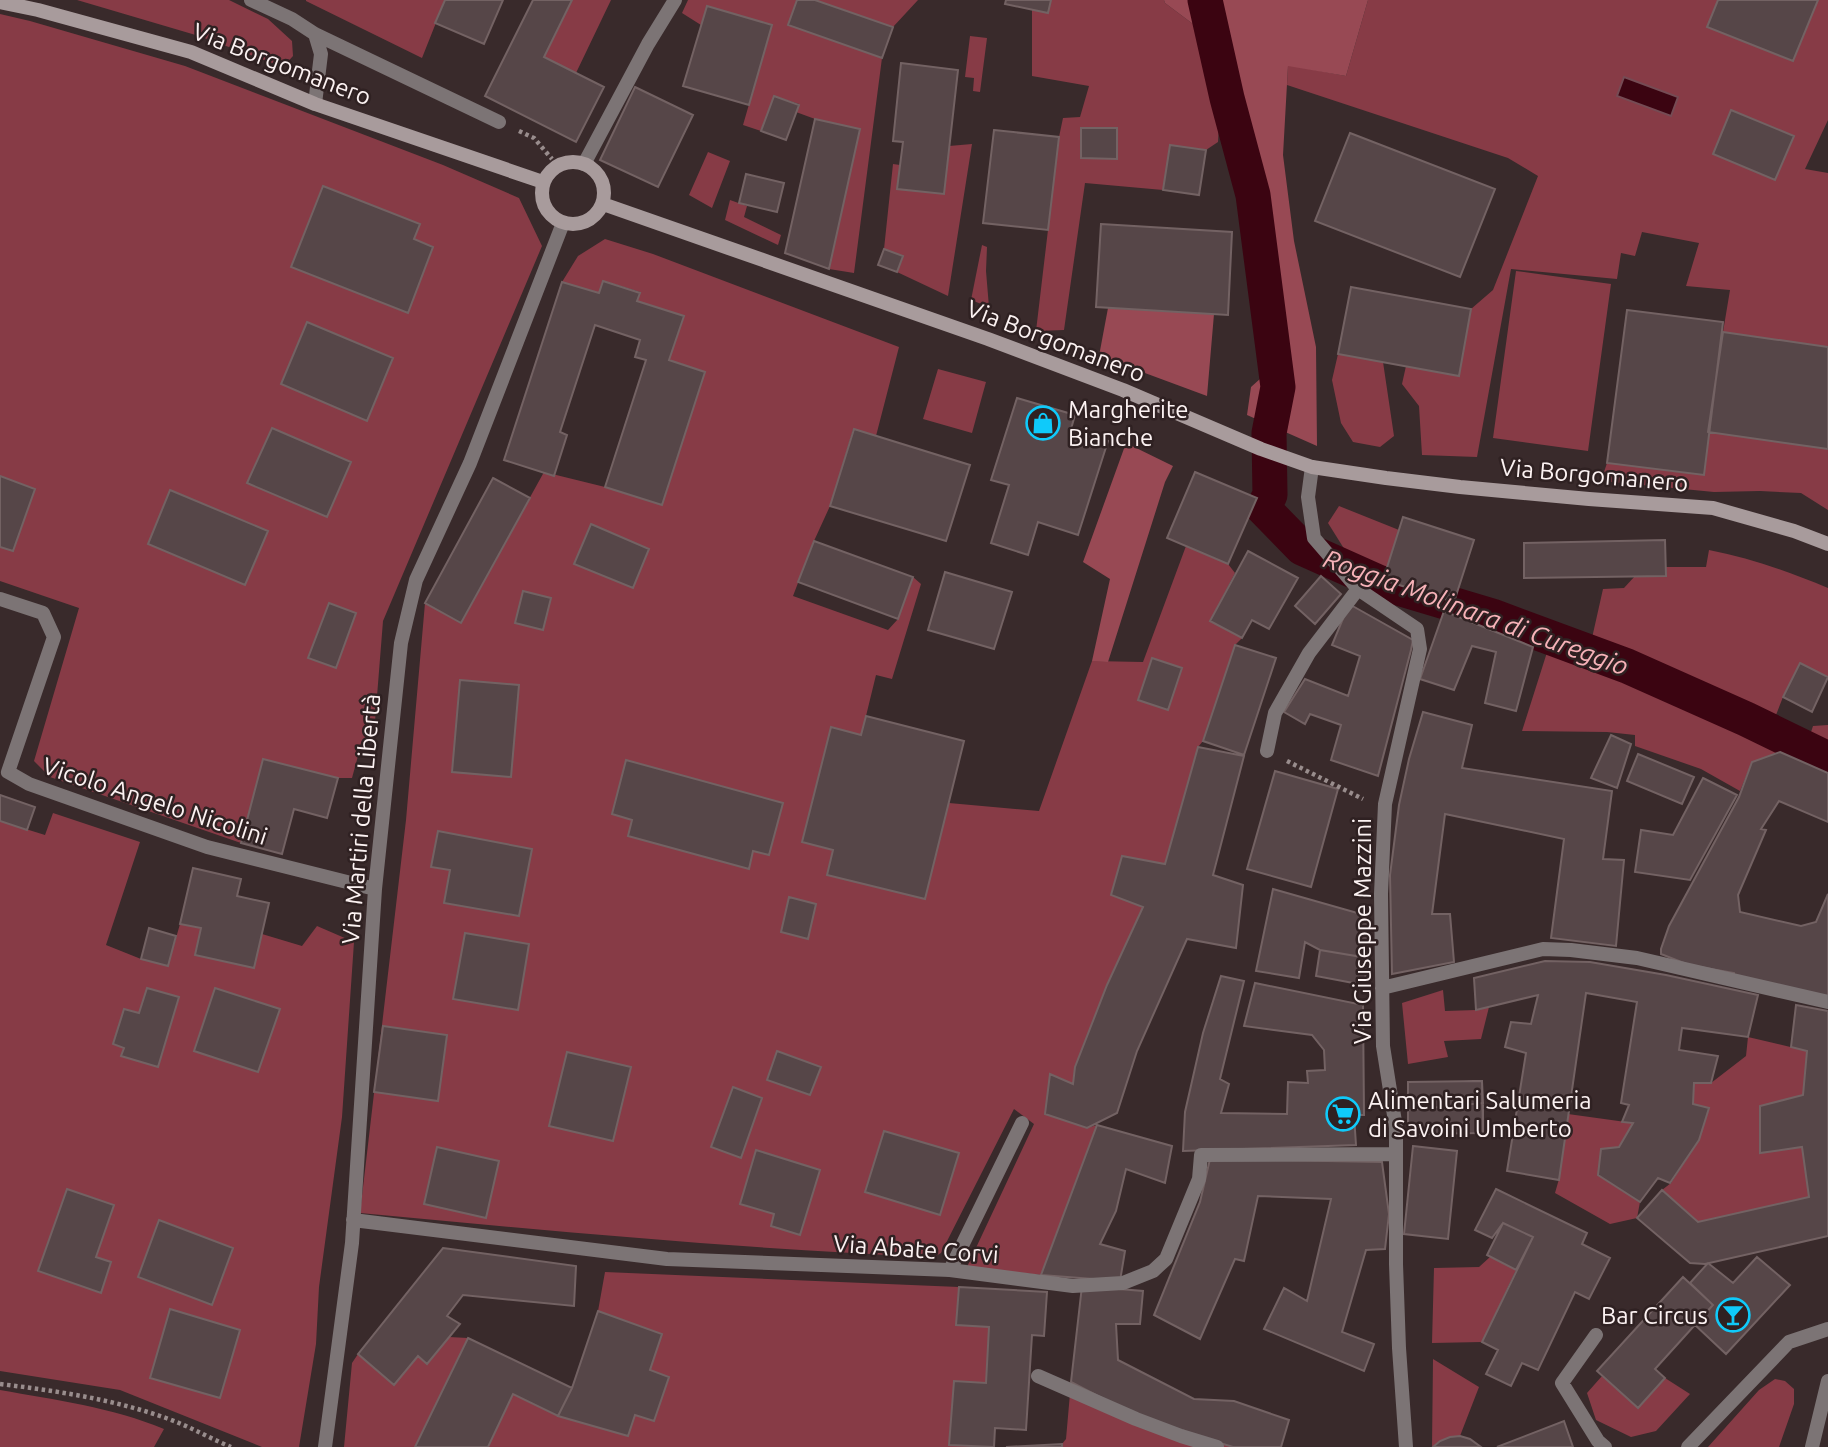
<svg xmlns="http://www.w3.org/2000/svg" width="1828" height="1447" viewBox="0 0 1828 1447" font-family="Ubuntu,sans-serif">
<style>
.green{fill:#873b46}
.forest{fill:#984954}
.water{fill:#3b0411;stroke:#754b54;stroke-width:2}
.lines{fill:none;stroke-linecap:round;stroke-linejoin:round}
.canal{stroke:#3b0411;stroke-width:35}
.building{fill:#564648;stroke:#736263;stroke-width:2}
.path{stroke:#998d8d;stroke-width:4.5;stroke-dasharray:3.5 3.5;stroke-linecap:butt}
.service{stroke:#7c7475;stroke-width:14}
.minor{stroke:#7c7475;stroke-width:14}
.secondary{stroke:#a89b9c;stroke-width:14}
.labels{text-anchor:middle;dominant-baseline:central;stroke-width:5;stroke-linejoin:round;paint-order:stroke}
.street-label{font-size:24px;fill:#fcf2f2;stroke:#2f2122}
.poi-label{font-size:24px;fill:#fcf2f2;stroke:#2f2122;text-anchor:start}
.water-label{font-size:26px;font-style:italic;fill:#f7b2b8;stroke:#2f2122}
</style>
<rect width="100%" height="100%" fill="#392a2b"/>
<!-- green -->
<path class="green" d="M77 0H229L268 19 292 41 293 56 283 67 199 36Z
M306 0H445L422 58 306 1Z
M572 0H611L576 73 544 57Z
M688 0H918L893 27 882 58 854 273 829 269 860 129 815 119 796 112 799 104 774 96 761 131 743 125 772 25 707 6 701 25 682 13Z
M1051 0H1164L1165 3 1193 24 1220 108 1218 142 1206 150 1170 145 1163 190 1085 183 1064 330 1036 331 1059 137 1063 118 1080 117 1089 86 1032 76V9Z
M1368 0H1828V120L1805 169 1828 173V347L1723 332 1730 290 1686 286 1699 243 1642 232 1635 256 1621 253 1617 279 1511 269 1477 457 1422 455 1419 406 1402 384 1406 366 1459 375 1471 309 1493 290 1538 176 1508 158 1287 85 1288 65 1346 76Z
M0 14 30 21 185 66 443 165 519 198 542 246 383 621 374 734 361 745 352 778H338L263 759 241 843 50 777 34 761 79 608 0 581Z
M970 36 987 38 980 92 973 91 974 78 965 77Z
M972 144 948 296 897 272 903 257 884 249 893 164 900 165 898 189 944 194 949 146Z
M708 152 730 161 712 208 689 195Z
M730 200 747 206 744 217 781 235 778 245 725 220Z
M605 239 653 254 899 347 876 436 853 430 830 506 814 541 793 596 888 630 898 619 913 577 921 584 892 679 876 675 866 716 964 741 949 803 1039 811 1092 661 1143 662 1186 546 1228 564 1235 573 1210 621 1242 638 1235 645 1203 741 1198 747 1165 864 1122 856 1111 895 1143 907 1107 985 1075 1067 1073 1084 1050 1075 1045 1114 1087 1128 1097 1125 1041 1275 967 1267 1034 1124 1014 1109 941 1253 934 1257C742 1249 551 1231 360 1213L406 820 425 603 461 622 544 472 605 487 662 505 704 372 669 360 684 317 637 301 640 292 604 281 599 293 562 282 578 256Z
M982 245 987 247 986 271 989 307 971 300Z
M1516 271 1611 284 1588 451 1493 438Z
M1338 354 1383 362 1394 436 1380 447 1353 442 1341 423 1332 380Z
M938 369 986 382 972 433 923 419Z
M1708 432 1828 449V510L1801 493 1760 491 1714 492 1601 481 1607 463Z
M1339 506 1399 530 1422 592 1415 609 1368 587 1328 523Z
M1709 550C1751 558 1789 572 1828 588V677L1800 663 1783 697 1767 738 1807 744 1813 726 1828 725V773L1780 752 1752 762 1740 791 1701 769 1635 746V735L1607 732 1522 731 1549 646 1529 637 1534 615 1592 638 1603 589 1624 588 1635 576H1665L1666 567H1706Z
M53 813 140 842 106 945 141 959 168 966 180 924 201 928 195 955 254 968 262 934 302 946 317 926 354 942 342 1117 319 1287 316 1344 299 1447H262L120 1390 0 1371V821L45 835Z
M1443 990 1445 1011 1476 1010 1489 1007 1481 1039 1444 1041 1448 1057 1408 1064 1402 1003Z
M1748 1037 1807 1051 1803 1095 1760 1106V1152L1802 1147 1809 1197 1698 1222 1662 1190 1671 1183 1699 1140 1709 1109 1693 1104 1694 1083H1711L1746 1056Z
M1568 1114 1633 1123 1619 1147 1601 1149 1598 1175 1640 1202 1637 1218 1610 1224 1555 1193 1559 1179Z
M1490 1257 1516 1270 1482 1342 1432 1343 1434 1268 1479 1267Z
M605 1272 959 1287 957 1324 989 1327 986 1383 954 1382 949 1444 985 1447H488L513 1394 558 1416 628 1436 635 1415 654 1421 669 1377 650 1370 662 1334 598 1311Z
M449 1337 468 1338 415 1447H344L352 1363 358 1354 394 1384 418 1356 427 1364Z
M1433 1359 1479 1387 1460 1436 1445 1447H1432Z
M1602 1376 1638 1408 1665 1378 1690 1394 1656 1431 1631 1437 1596 1420 1587 1393Z
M1775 1379 1785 1381 1794 1389V1404L1779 1447H1708L1759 1390Z
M1071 1382 1142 1419 1233 1447H1006L1062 1444 1066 1439Z
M0 1390C56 1400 111 1407 164 1429L154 1447H0Z"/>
<!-- forest -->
<path class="forest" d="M1164 0H1368L1346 76 1288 66 1283 155 1294 241 1316 347 1317 446 1247 415 1251 387 1270 370 1275 313 1264 195 1242 135 1221 18 1193 24 1165 3Z
M1108 308 1214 314 1207 396 1099 356Z
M1126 443 1173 466 1165 482 1108 662 1092 661 1110 579 1083 562Z"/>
<!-- water -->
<path class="water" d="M1624 77 1678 97 1671 116 1617 96Z"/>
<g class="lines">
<!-- canal -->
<path class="canal" d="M1205 0 1227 98 1253 195 1278 387 1269 433 1270 495 1263 508 1302 548 1378 582 1492 616 1627 666 1746 719 1828 759"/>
</g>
<!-- building -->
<path class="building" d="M445 0H503L484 44 435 23Z
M533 0H572L544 57 604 87 576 142 485 96Z
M797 0H815L893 27 882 58 788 25Z
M1006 0H1051L1048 13 1005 4Z
M1718 0H1818L1793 61 1707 27Z
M707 6 772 25 749 105 683 86Z
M901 63 958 70 944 194 897 189 903 142 893 141Z
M635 87 693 115 658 187 600 160Z
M774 96 799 105 786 140 761 131Z
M1731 110 1794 136 1775 180 1713 154Z
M815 119 860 129 829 269 785 253Z
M1081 128H1117V159L1081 158Z
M994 130 1059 137 1048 230 983 223Z
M1350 133 1495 189 1460 277 1315 221Z
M1170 145 1206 150 1199 195 1163 190Z
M746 174 784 183 777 212 739 203Z
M323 186 420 224 414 239 433 247 408 313 291 267Z
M1101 224 1232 232 1228 315 1096 307Z
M884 249 903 256 897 272 878 265Z
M603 281 640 293 637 301 684 316 669 360 705 372 662 505 605 487 646 360 635 357 640 340 595 325 560 432 567 435 554 476 504 460 562 282 599 293Z
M1351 287 1471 309 1459 376 1338 354Z
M1627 310 1723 322 1704 475 1607 463Z
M307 322 393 358 367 421 281 384Z
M1723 332 1828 347V449L1708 432Z
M1017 398 1075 415 1071 429 1108 441 1078 535 1038 522 1028 555 991 543 1009 485 991 480Z
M272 428 351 462 327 517 247 483Z
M854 429 970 465 946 541 830 506Z
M1195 472 1257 498 1228 564 1167 538Z
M0 476 35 489 13 551 0 547Z
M493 478 530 498 461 623 425 603Z
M170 490 268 531 245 585 148 544Z
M1403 517 1474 540 1454 602 1383 580Z
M591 524 649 549 633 588 574 564Z
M1665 540 1666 576 1524 578V543Z
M814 541 913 577 898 619 798 582Z
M1248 551 1298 578 1269 629 1252 620 1242 638 1210 621Z
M945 572 1012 592 994 649 928 630Z
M1321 576 1341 594 1315 624 1295 606Z
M523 591 551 598 543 630 515 623Z
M329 603 356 613 336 668 308 658Z
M1349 604 1413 640 1411 650 1378 776 1331 760 1341 725 1310 714 1305 724 1284 712 1305 679 1348 696 1360 656 1332 645Z
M1444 611 1533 647 1516 711 1485 703 1496 652 1472 646 1454 690 1420 679Z
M1235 645 1276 658 1244 755 1203 741Z
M1152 658 1182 668 1168 710 1138 700Z
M1800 663 1828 677 1812 712 1783 697Z
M460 680 519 685 511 777 452 772Z
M1423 712 1472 725 1462 768 1612 791 1603 859 1624 860 1616 946 1551 938 1564 839 1445 814 1432 914H1450L1454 962 1392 974 1390 875 1399 805 1409 759Z
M866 716 964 741 925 899 827 875 833 850 802 842 831 727 861 735Z
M1611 735 1631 744 1617 788 1591 778Z
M1198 747 1244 756 1213 875 1243 885 1236 948 1187 939 1137 1051 1117 1113 1087 1128 1045 1114 1050 1074 1073 1084 1075 1067 1107 985 1143 907 1111 895 1122 856 1165 864Z
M1780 752 1828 773V822L1779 801 1761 829 1766 830 1738 895 1740 912 1801 926 1816 922 1828 894V997L1734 976V973L1689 965 1661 954V949L1669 926 1739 797 1752 762Z
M1638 754 1694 777 1682 804 1627 781Z
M263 759 338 778 327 818 294 809 282 854 241 843Z
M626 760 783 803 769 855 753 851 749 869 628 836 632 820 612 814Z
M1275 771 1338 789 1311 887 1247 869Z
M1703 778 1737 795 1690 880 1635 872 1641 830 1673 835Z
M0 795 35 807 27 830 0 821Z
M438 831 532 849 519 916 444 903 450 870 431 867Z
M193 868 241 879 237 896 269 903 254 968 195 955 201 928 180 924Z
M1273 889 1368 916V958L1320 950 1305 942 1299 978 1256 971Z
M789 897 816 904 808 939 781 932Z
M149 928 176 936 168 966 141 959Z
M465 933 529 944 518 1010 453 999Z
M1320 950 1368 958 1364 985 1316 976Z
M1545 961 1590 962 1666 975 1758 995 1748 1037 1682 1028 1679 1050 1718 1056 1711 1083H1694L1693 1104 1709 1108 1699 1140 1670 1183 1658 1178 1640 1202 1598 1175 1601 1149 1619 1147 1633 1123 1622 1122 1629 1105 1621 1103 1637 1002 1586 993 1559 1180 1507 1171 1526 1053 1505 1047 1511 1022 1531 1024 1538 995 1476 1010 1474 978Z
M1221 976 1244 981 1220 1079 1229 1084 1221 1113 1287 1114 1288 1082 1308 1083 1307 1071 1325 1070 1324 1050 1312 1035 1244 1026 1255 983 1363 1005 1364 1115H1354L1356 1145 1183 1151 1185 1112 1203 1033Z
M147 988 179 997 158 1067 121 1056 124 1048 113 1044 124 1009 139 1013Z
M215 988 280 1009 258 1072 194 1051Z
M1796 1005 1828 1011V1236L1705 1264 1690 1263 1637 1218 1662 1190 1698 1222 1809 1197 1802 1147 1760 1153V1106L1803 1095 1807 1051 1791 1047Z
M383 1026 447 1035 438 1101 374 1092Z
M777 1051 821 1067 810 1095 767 1080Z
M567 1052 631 1067 613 1141 549 1126Z
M1482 1081 1483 1133 1408 1134V1082Z
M1482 1081 1483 1103 1408 1110V1082Z
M733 1087 762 1098 741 1158 711 1147Z
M1483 1103V1133L1408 1134V1110Z
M1097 1125 1172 1146 1165 1183 1126 1169 1116 1211 1100 1244 1125 1251 1120 1281 1041 1275Z
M884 1131 959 1153 940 1215 865 1192Z
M1413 1146 1457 1151 1448 1239 1404 1234Z
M437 1147 499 1161 486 1218 424 1204Z
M756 1150 820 1170 800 1235 771 1226 774 1214 740 1204Z
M1210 1159 1382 1162 1389 1214 1385 1249 1366 1250 1342 1332 1374 1344 1364 1371 1264 1329 1284 1288 1307 1301 1331 1199 1258 1196 1244 1261 1235 1259 1200 1339 1154 1315 1200 1202Z
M67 1189 114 1205 96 1257 111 1262 101 1293 38 1271Z
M1496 1189 1587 1233 1582 1244 1610 1258 1589 1299 1575 1292 1538 1370 1522 1363 1511 1386 1486 1374 1498 1350 1482 1342 1533 1237 1503 1223 1492 1238 1475 1230Z
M159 1220 233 1248 212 1305 138 1277Z
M1503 1223 1533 1237 1516 1270 1487 1255Z
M443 1248 576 1266 574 1306 463 1295 447 1316 460 1324 427 1364 418 1356 394 1385 358 1354Z
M1757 1257 1790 1285 1726 1354 1695 1325 1713 1305 1690 1283 1708 1263 1733 1283Z
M1683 1277 1713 1305 1655 1369 1665 1378 1638 1408 1597 1371Z
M1082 1286 1143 1291 1140 1324H1116L1118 1360 1194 1399 1234 1401 1289 1420 1281 1447H1233L1142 1419 1071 1382Z
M959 1287 1047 1292 1044 1336 1032 1335 1026 1430 995 1428 994 1447 949 1445 954 1381 986 1383 989 1327 956 1325Z
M170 1309 240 1330 220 1398 150 1378Z
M598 1311 662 1334 650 1370 669 1377 654 1421 635 1415 628 1436 558 1416 572 1388Z
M468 1338 572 1388 558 1416 513 1394 488 1447H415Z
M1564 1421 1573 1447H1497Z
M1460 1436 1470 1439 1481 1447H1433L1440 1441 1450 1437Z
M1062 1444V1447H1006Z"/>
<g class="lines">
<!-- path -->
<path class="path" d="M519 131 534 138 552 159
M1287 761 1363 799
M0 1384C57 1391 112 1399 166 1418 189 1426 209 1438 231 1447"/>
<!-- service -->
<path class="service" d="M950 1270 1022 1123"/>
<!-- minor -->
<path class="minor" d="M251 0 292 19 315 34 499 122
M315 34 321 54 315 104
M584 164 648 44 675 0
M1312 467 1308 497 1314 538 1358 589 1417 629 1420 649 1385 804 1381 894 1383 1046 1396 1128V1264L1399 1348 1406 1447
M0 599 43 613 54 637 8 772 29 784 207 847 375 889
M1267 751 1275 713 1309 653 1358 589
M1382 988 1543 949 1571 950 1637 958 1828 1002
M353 1220 667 1259 950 1270 1073 1286 1123 1283 1153 1271 1166 1259 1199 1179 1201 1155 1396 1154
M1596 1335 1562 1383 1598 1441 1605 1447
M1038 1376 1136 1419 1181 1436 1217 1447
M325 1447 352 1243 375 889 401 643 416 580 470 463 563 223
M1688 1447 1789 1342 1828 1329
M1812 1447 1828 1381"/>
<!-- secondary -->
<path class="secondary" d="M0 2 38 10 191 52 315 104 543 182
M542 193a31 31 0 1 1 62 0a31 31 0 1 1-62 0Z
M603 204 988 339 1123 390 1261 449 1312 467 1386 478 1460 487 1589 499 1713 508 1794 531 1828 544"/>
</g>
<!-- icons -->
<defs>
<symbol id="shop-ring" viewBox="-11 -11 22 22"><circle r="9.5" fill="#2f2122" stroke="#0fcafa" stroke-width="1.5"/><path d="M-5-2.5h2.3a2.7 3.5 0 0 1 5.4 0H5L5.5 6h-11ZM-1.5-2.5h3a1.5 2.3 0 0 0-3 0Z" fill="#0fcafa"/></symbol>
<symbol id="supermarket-ring" viewBox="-11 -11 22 22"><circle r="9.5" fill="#2f2122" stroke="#0fcafa" stroke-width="1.5"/><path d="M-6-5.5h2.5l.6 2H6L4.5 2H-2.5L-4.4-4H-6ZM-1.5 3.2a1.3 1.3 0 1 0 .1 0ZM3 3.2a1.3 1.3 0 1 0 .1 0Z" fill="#0fcafa"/></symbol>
<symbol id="bar-ring" viewBox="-11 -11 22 22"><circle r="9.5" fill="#2f2122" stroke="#0fcafa" stroke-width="1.5"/><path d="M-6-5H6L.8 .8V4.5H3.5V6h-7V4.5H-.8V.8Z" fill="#0fcafa"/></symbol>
</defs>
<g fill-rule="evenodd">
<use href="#shop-ring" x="1024" y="404" width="38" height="38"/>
<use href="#supermarket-ring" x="1324" y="1095" width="38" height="38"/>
<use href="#bar-ring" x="1714" y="1296" width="38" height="38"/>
</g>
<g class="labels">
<!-- street labels -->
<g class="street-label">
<text transform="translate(282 64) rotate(21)">Via Borgomanero</text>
<text transform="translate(1056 341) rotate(21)">Via Borgomanero</text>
<text transform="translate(1594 475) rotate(5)">Via Borgomanero</text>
<text transform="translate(155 801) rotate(18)">Vicolo Angelo Nicolini</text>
<text transform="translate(361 819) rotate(-85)">Via Martiri della Libertà</text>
<text transform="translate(1362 931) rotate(-90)">Via Giuseppe Mazzini</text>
<text transform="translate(916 1249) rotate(4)">Via Abate Corvi</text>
</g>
<!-- poi labels -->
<g class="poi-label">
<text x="1068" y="409">Margherite<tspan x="1068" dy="28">Bianche</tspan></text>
<text x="1368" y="1100">Alimentari Salumeria<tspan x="1368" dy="28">di Savoini Umberto</tspan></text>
<text x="1708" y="1315" text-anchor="end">Bar Circus</text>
</g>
<!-- water labels -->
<g class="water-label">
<text transform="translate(1476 612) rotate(20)">Roggia Molinara di Cureggio</text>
</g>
</g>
</svg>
